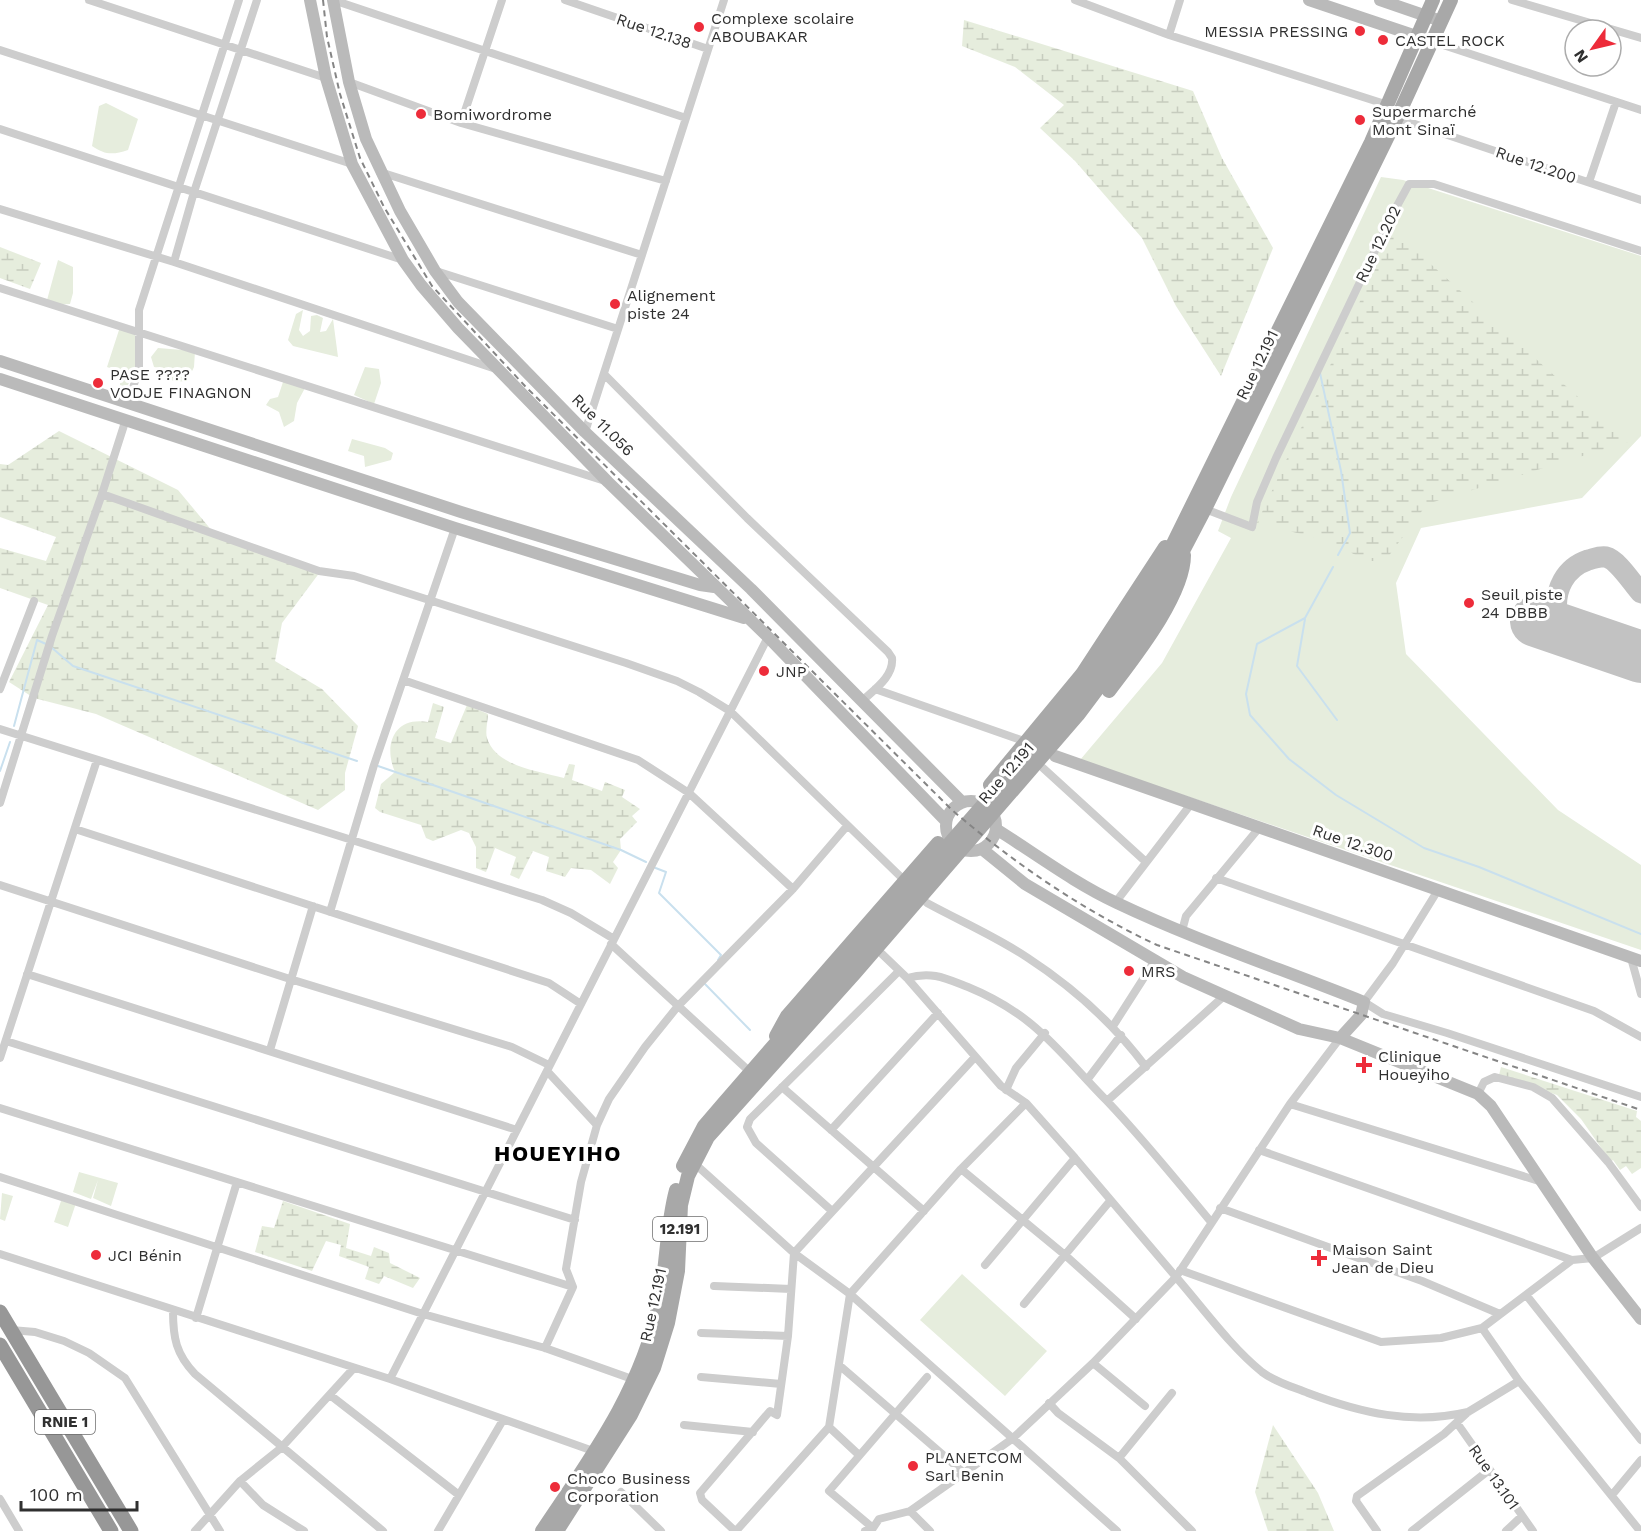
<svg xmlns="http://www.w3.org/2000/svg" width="1641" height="1531" viewBox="0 0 1641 1531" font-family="'Work Sans',sans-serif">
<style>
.grass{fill:#e6eddd}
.wetland{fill:url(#wetland-marsh)}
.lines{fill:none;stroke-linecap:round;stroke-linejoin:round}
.stream{stroke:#c9e0ee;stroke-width:2}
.taxiway{stroke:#c2c2c2;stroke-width:21}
.runway{stroke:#c2c2c2;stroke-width:52}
.street{stroke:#cdcdcd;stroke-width:8}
.secondary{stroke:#bababa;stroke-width:12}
.primary{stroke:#a8a8a8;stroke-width:14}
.highway{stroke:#979797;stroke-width:15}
.rail{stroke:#858585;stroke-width:2;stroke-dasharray:6 4.5;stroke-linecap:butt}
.poi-dot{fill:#ed2c3a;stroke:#fff;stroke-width:2}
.labels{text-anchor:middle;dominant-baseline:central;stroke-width:6;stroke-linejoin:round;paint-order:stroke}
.shield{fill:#fff;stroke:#6e6e6e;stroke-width:1.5}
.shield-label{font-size:15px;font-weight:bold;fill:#303030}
.poi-label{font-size:16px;fill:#303030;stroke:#fff;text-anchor:start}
.street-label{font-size:16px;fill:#303030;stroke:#fff}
.district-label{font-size:22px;font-weight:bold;letter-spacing:1.5px;fill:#000;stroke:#fff}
</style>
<defs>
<pattern id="wetland-marsh" width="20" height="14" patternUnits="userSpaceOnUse" patternTransform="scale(1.5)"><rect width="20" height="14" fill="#e6eddd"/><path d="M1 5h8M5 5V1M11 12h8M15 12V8" fill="none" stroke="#c6ccbe"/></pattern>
</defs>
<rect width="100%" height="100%" fill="#fff"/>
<!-- grass -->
<path class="grass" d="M106 103 138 119 128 150C113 155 105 155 92 146L99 106Z
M1381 177 1403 180 1641 256V436L1582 498 1421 528 1396 583 1406 654 1558 810 1641 865V950L1080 760 1162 663 1231 538 1218 531 1231 497Z
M58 260 73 267V293L70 304 51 305 47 300Z
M303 310 299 330 303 336 310 331 311 316 317 315 323 318 320 332 326 331 333 319 338 357 293 346 288 340 296 314Z
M129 328C148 344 137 372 124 391L120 385 121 372 107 367 119 330Z
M158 348 195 351 194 367 187 382 169 380 172 370 154 367 151 357Z
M365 367 379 369 381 383 374 404 354 395Z
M284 379 305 388 297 403 294 421 284 427 279 412 266 405 270 399 278 397Z
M352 439 385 448 393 453 391 460 365 467 364 456 348 451Z
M79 1172 118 1183 111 1206 93 1198 98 1180 91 1199 73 1192Z
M2 1193 13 1196 5 1221 0 1219Z
M61 1201 76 1203 68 1227 54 1222Z
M962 1274 1047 1351 1005 1396 920 1320Z"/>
<!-- wetland -->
<path class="wetland" d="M964 20 1193 91 1222 158 1273 248 1221 376 1176 306 1142 238 1075 161 1040 128 1064 105 1015 67 962 46Z
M1393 230 1628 442 1427 504 1385 561H1368L1325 540 1257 523Z
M0 247 41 263 30 289 0 278Z
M59 431 178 490 218 538 320 572 282 623 275 661 322 689 358 726 345 773V790L318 810 96 714 34 698 9 682 48 605 0 588V548L46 561 56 537 0 517V464L8 465Z
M433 703 444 707 435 738 451 743 467 705 488 714C488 721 485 731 487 738 496 767 539 771 564 778L569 764 575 765 572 780 602 791 605 782 625 790 622 797 640 809 632 816 637 822 620 839 621 850 613 862 618 868 610 884 591 870 571 868 565 877 546 871 549 857 533 851 519 879 510 875 516 857 495 848 486 872 476 868V847L469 833 461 830 433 841 426 838 421 825 380 812 375 808 381 784 395 772C383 745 394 716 428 722Z
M1501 1067 1637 1111 1636 1117 1641 1121V1168L1632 1174 1626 1166 1620 1170 1613 1160 1611 1162 1581 1119 1557 1095 1499 1075Z
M283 1201 350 1224 346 1248 371 1256 374 1247 389 1253 390 1263 420 1278 413 1288 384 1276 379 1284 365 1279 369 1267 339 1256 341 1245 326 1241 312 1271 255 1252 262 1226 274 1228Z
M1273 1425 1318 1493 1334 1531H1268L1255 1492Z"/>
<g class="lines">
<!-- stream -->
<path class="stream" d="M1320 373 1341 471 1350 533 1338 555
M1333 567 1305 618 1257 644 1246 694 1250 715 1289 759 1336 795 1424 848 1479 867 1641 934
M1305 619 1297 666 1337 720
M51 647 73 666 357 761
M14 726 37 640 46 644
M378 766 621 850 646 862
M0 771 10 742
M653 867 666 872 659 893 721 955 718 960
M704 983 750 1030"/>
<!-- taxiway -->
<path class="taxiway" d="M1633 654C1620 654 1609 658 1596 656 1549 648 1541 576 1588 560 1593 559 1599 556 1606 557 1618 560 1632 583 1641 593"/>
<!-- runway -->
<path class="runway" d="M1536 621 1641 657"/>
<!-- street -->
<path class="street" d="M89 0 326 78
M333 0 686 118
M565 0 708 49
M1075 0 1169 35 1388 105
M1512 0 1641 38
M1169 35 1180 0
M1431 41 1641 110
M0 50 352 164
M349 82 461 123 666 181
M1397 118 1641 200
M461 123 502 0
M0 129 403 260
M380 172 642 255
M1589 182 1616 102
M0 209 174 262 496 369
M174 262 194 192 257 0
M436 271 618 329
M0 288 605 481
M604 374 747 518 888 652 892 658C894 676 875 689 862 701
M129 402 139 367V310L239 0
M126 419 102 494 319 571 354 576 626 663 677 681 699 692 730 711 904 880
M585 432 724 0
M1205 509 1252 527 1257 502 1276 458 1392 215 1409 184H1434L1641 251
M403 680 638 760 689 793 793 889
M0 689 34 601
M875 689 1024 741
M0 729 542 900 571 913 614 939
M1043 768 1146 862
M0 803 52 636 102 494
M75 829 549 983 581 1004
M1216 878 1594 1011 1641 1037
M0 885 290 979 512 1047 549 1065
M1438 890 1393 963 1364 1002 1383 1014 1447 1033 1641 1097
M927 903C960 921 997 937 1028 958 1074 988 1113 1023 1146 1067
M1115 903 1191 804
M330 912 374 765 455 528
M1182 931 1186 916 1259 828
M611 944 750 1072
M1631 958 1641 994
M27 974 517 1130
M907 978C932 971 945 978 968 987 1036 1015 1058 1051 1107 1101 1144 1140 1177 1181 1211 1222
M1113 1026 1154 962
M1340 1038 1290 1104 1176 1277C1203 1308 1230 1346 1262 1372 1275 1382 1293 1387 1308 1393 1361 1413 1412 1425 1468 1412
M6 1041 575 1220
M270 1050 313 906
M0 1058 97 760
M547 1071 597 1125
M1087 1080 1121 1035
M782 1087 924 1211
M1006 1090 1016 1068 1045 1033
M1478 1094 1484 1082 1495 1077 1533 1087 1552 1098 1608 1162 1641 1207
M1107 1101 1224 996
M1290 1104 1542 1182
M0 1108 573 1287
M831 1130 938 1013
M1259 1150 1572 1260
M694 1163 794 1253 850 1294 1117 1531
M961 1169 1065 1255 1136 1319
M0 1177 423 1314 545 1348 635 1380
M1220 1208 1422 1281 1500 1314
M832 1211 756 1143 747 1127 750 1119 899 971
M0 1254 390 1379 596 1452
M985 1265 1075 1158
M1180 1270 1381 1342 1441 1338 1482 1328 1572 1260 1593 1258 1641 1228
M714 1286 791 1289
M1527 1296 1641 1440
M1024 1304 1110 1201
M173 1311C173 1338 176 1354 195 1374L383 1531
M196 1318 237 1182
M1482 1328 1519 1381 1640 1531
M11 1330 35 1332 64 1341 89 1353 125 1378 220 1531
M701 1333 788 1336
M545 1348 573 1287 566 1269 581 1182 597 1125 609 1099 645 1047 678 1006 793 889 847 826
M1093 1363 1145 1406
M839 1365 964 1473
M701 1377 781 1384
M390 1379 768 637
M330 1395 459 1495
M1049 1403 1058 1413 1119 1458 1192 1531
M1457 1423 1533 1531
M684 1425 753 1432
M829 1427 859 1455
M1119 1458 1172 1393
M240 1481 263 1505 304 1531
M621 1492 661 1531
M1612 1495 1641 1460
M0 1499 19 1531
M910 1511 930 1531
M873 1528 829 1491 927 1377
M195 1531 240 1481 281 1448 353 1369
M438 1531 503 1420
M735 1531 702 1500 700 1493 770 1411 777 1415 788 1336 794 1253 975 1057
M736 1531 829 1427 850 1294 961 1169 1026 1103
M865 1531 873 1528 879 1519 910 1511 1012 1439 1093 1363 1176 1277 1075 1158 1026 1103 1001 1086 907 978 882 954
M1377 1531 1356 1501 1357 1496 1444 1434 1468 1412 1519 1381
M1412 1531 1489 1470
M1506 1531 1522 1516"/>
<!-- secondary -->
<path class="secondary" d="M310 0 326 78 352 164 403 260 421 285 458 328 608 482 768 637 946 821
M333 0 349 82 366 139 400 211 435 271 458 302 585 432 751 589 962 802
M1309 0 1431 41
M1380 0 1441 21
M0 361 461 512 700 585 714 587
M0 379 455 528 744 618
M1055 756 1641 961
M946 826a25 25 0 1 1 50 0a25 25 0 1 1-50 0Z
M996 829C1036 854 1074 883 1117 903 1197 941 1282 969 1364 1002L1361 1015 1340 1038
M982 849 1025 884 1183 977 1299 1029 1340 1038 1478 1094 1491 1106 1593 1258 1641 1319"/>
<!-- primary -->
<path class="primary" d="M1109 691C1133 659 1184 596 1184 555
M990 785 1082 674 1165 547
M776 1036 787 1016 938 843
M683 1166 704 1126 722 1105 1069 706 1124 632 1161 568 1371 142 1433 0
M542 1531C590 1459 641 1391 659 1304 667 1266 666 1227 676 1190
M557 1531 631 1415 654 1368 668 1323 678 1271 681 1205 688 1176 708 1137 855 973 1078 715 1129 647 1161 593 1205 509 1397 118 1451 0"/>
<!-- highway -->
<path class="highway" d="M0 1312 131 1531
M0 1345 111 1531"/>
<!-- rail -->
<path class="rail" d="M323 0 327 37 340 94 360 158 384 207 432 286 525 386 952 810C1014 863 1082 910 1157 945L1641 1110"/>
</g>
<!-- markers -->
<g class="poi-dot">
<circle cx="699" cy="27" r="6"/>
<circle cx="1360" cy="31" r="6"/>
<circle cx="1383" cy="40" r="6"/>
<circle cx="421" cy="114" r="6"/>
<circle cx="1360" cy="120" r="6"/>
<circle cx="615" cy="304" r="6"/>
<circle cx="98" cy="383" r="6"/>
<circle cx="1469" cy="603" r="6"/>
<circle cx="764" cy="671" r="6"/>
<circle cx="1129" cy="971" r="6"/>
<path d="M1361 1056h6v6h6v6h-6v6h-6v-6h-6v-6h6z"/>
<circle cx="96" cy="1255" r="6"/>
<path d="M1316 1249h6v6h6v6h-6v6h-6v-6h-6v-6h6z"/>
<circle cx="913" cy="1466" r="6"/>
<circle cx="555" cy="1487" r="6"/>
</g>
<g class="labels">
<!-- shield labels -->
<g class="shield">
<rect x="653" y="1217" width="54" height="24" rx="4.5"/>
<rect x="35" y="1410" width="60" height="24" rx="4.5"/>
</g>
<g class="shield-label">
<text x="680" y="1229">12.191</text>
<text x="65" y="1422">RNIE 1</text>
</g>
<!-- poi labels -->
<g class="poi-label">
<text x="711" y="18">Complexe scolaire<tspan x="711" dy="18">ABOUBAKAR</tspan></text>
<text x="1348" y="31" text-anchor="end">MESSIA PRESSING</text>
<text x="1395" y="40">CASTEL ROCK</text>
<text x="1372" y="111">Supermarché<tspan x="1372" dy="18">Mont Sinaï</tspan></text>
<text x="433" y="114">Bomiwordrome</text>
<text x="627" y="295">Alignement<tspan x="627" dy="18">piste 24</tspan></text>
<text x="110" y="374">PASE ????<tspan x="110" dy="18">VODJE FINAGNON</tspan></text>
<text x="1481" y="594">Seuil piste<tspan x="1481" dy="18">24 DBBB</tspan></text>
<text x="776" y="671">JNP</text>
<text x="1141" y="971">MRS</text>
<text x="1378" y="1056">Clinique<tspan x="1378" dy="18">Houeyiho</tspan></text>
<text x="1332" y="1249">Maison Saint<tspan x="1332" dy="18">Jean de Dieu</tspan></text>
<text x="108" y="1255">JCI Bénin</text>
<text x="925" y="1457">PLANETCOM<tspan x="925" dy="18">Sarl Benin</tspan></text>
<text x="567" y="1478">Choco Business<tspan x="567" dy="18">Corporation</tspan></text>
</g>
<!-- street labels -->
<g class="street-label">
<text transform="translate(654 31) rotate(19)">Rue 12.138</text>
<text transform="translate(1536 165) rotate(19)">Rue 12.200</text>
<text transform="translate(1378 244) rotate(-64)">Rue 12.202</text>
<text transform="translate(1257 365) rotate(-64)">Rue 12.191</text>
<text transform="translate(603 425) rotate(45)">Rue 11.056</text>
<text transform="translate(1006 773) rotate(-49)">Rue 12.191</text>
<text transform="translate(1353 843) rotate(19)">Rue 12.300</text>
<text transform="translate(653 1305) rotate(-78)">Rue 12.191</text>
<text transform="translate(1494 1477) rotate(55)">Rue 13.101</text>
</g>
<!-- district labels -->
<g class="district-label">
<text x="558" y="1153">HOUEYIHO</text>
</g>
</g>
<!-- north arrow -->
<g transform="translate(1593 48) rotate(236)"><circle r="28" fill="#ffffff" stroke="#acacac" stroke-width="1.5"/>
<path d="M0-4.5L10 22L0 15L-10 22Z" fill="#ed2c3a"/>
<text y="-9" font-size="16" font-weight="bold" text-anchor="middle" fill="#303030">N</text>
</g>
<!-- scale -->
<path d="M21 1501v9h116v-9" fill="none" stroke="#303030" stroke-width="3"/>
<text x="30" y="1501" font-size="18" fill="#303030" stroke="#ffffff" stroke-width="4.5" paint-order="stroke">100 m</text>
</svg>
